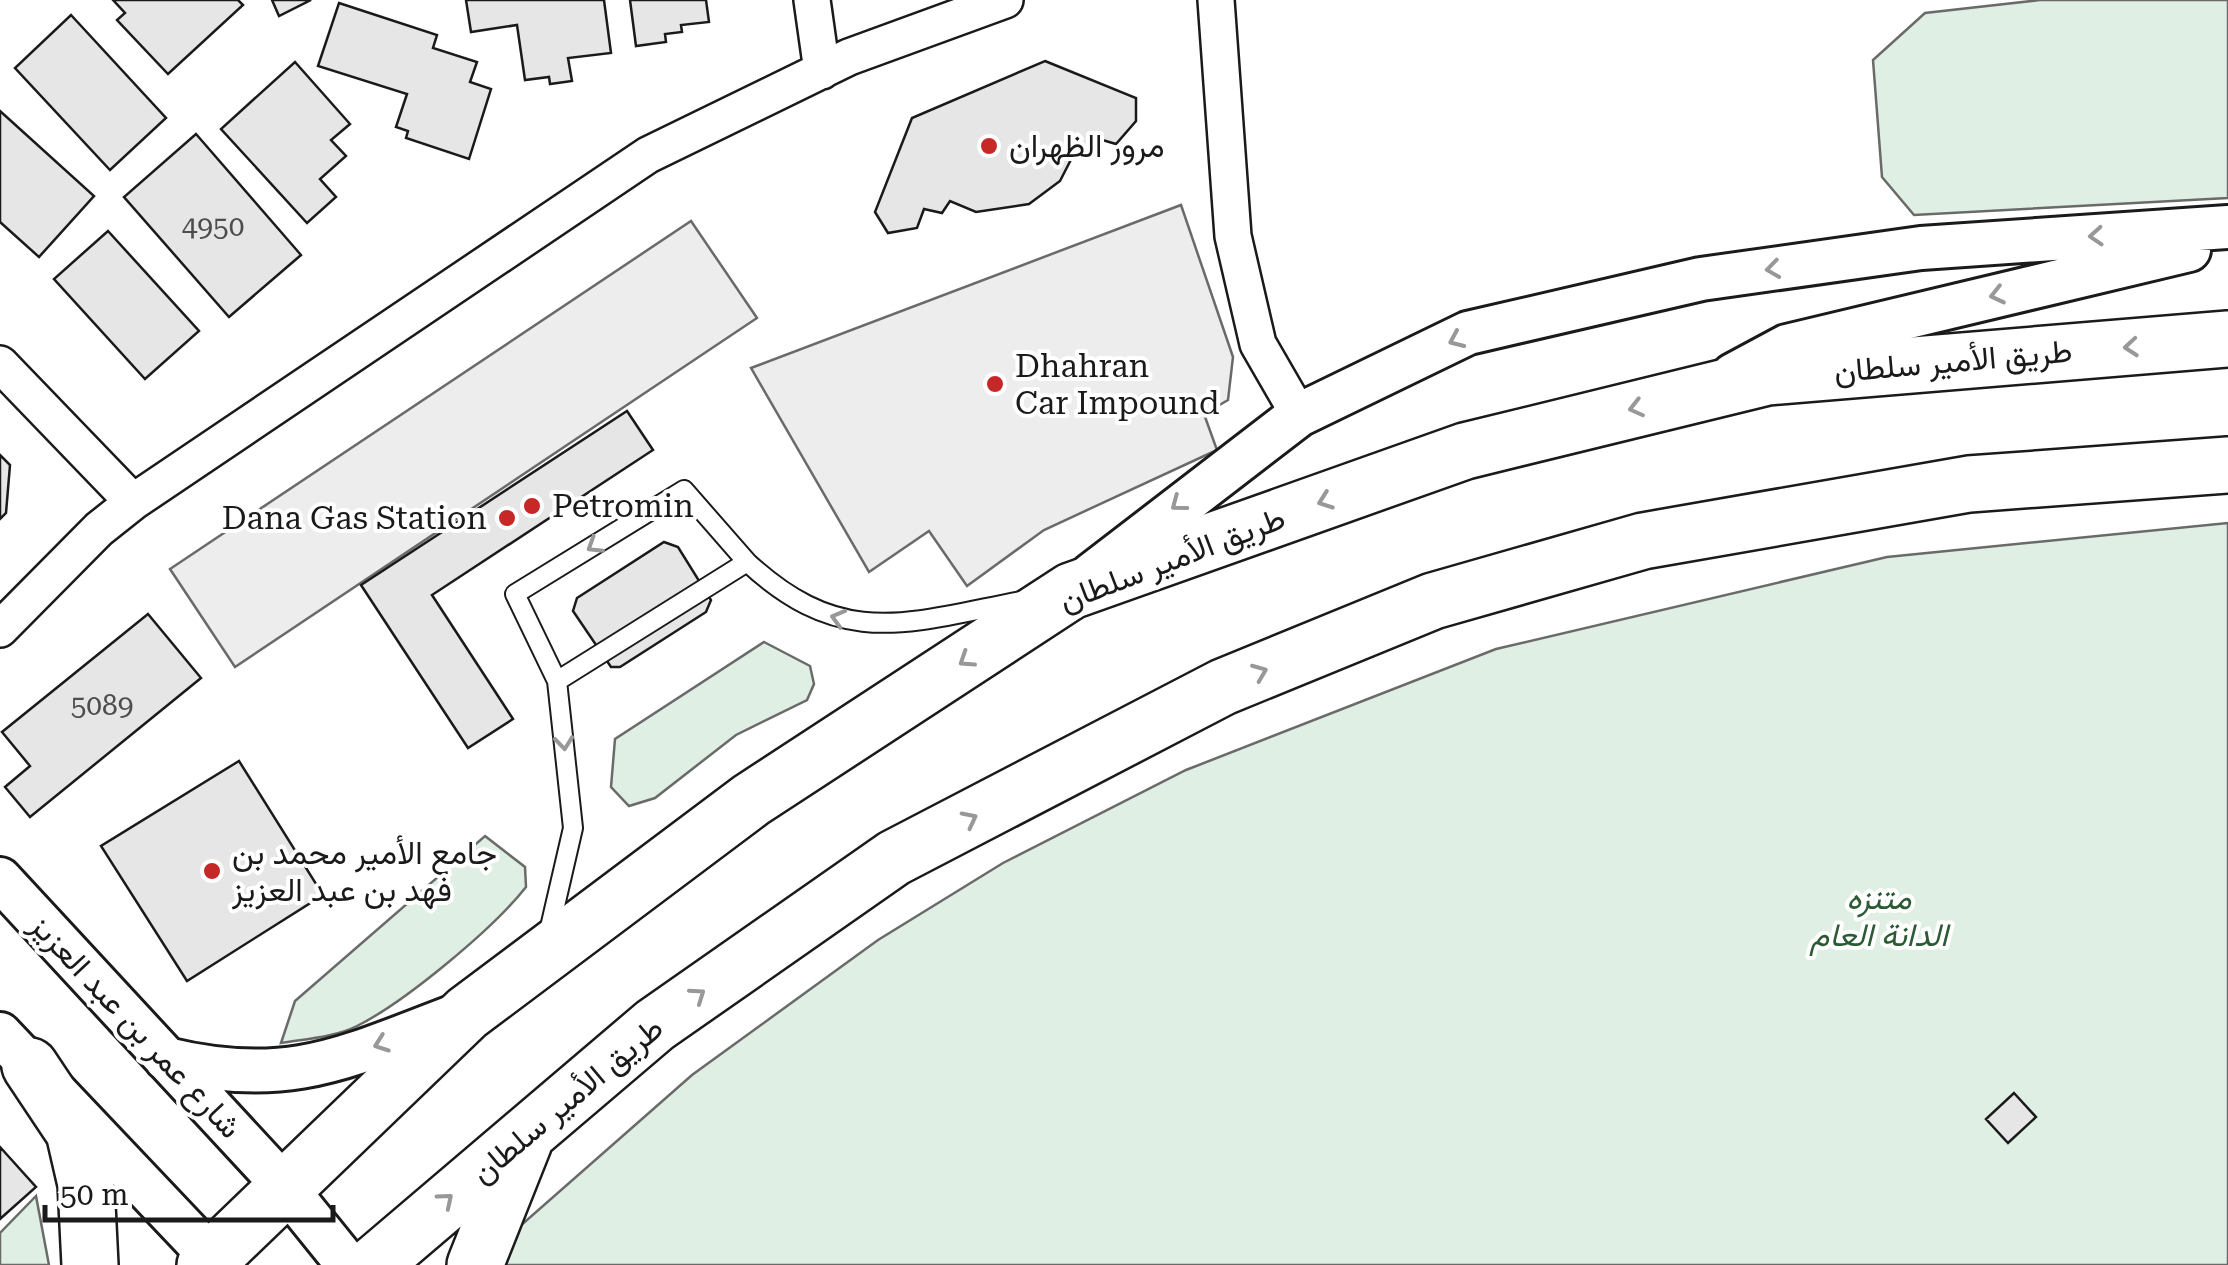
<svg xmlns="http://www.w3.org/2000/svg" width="2228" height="1265" viewBox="0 0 2228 1265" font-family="'Roboto Serif',Vazirmatn,serif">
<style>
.green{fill:#e0efe3;stroke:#6a6a6a;stroke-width:2.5}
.parking{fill:#ededed;stroke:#6a6a6a;stroke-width:2.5}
.building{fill:#e6e6e6;stroke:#1a1a1a;stroke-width:2.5}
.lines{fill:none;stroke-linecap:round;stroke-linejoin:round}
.service-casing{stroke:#1a1a1a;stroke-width:22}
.minor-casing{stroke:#1a1a1a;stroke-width:40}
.tertiary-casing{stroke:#1a1a1a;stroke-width:48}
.primary-casing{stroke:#1a1a1a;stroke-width:60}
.service{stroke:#fff;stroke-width:18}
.minor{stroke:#fff;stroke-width:35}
.tertiary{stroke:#fff;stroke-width:42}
.primary{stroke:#fff;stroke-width:55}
.oneway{stroke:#989898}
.poi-dot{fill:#c62828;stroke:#fff;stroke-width:4}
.labels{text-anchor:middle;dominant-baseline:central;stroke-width:8;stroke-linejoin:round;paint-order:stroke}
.number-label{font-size:28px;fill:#4d4d4d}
.poi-label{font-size:32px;fill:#1a1a1a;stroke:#fff;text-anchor:start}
.street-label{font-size:32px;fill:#1a1a1a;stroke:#fff}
.park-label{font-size:32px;font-style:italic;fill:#2b5a34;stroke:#fff}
</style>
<rect width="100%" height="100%" fill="#fff"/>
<!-- green -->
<path class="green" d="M2040 0H2228V198L1914 215 1882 177 1873 60 1925 13Z
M2228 523V1265H500L519 1227 692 1075 878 940 1003 863 1186 770 1496 649 1887 557Z
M764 642 810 666 814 684 807 700 736 735 655 798 629 806 611 787 615 739Z
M485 836 525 867 526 887C493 929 405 1002 357 1026 335 1037 305 1039 281 1043L295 1001Z
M36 1196 49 1265H0V1233Z"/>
<!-- parking -->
<path class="parking" d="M1181 205 1233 357 1228 400 1204 414 1217 450 1044 530 967 586 929 531 869 572 751 368Z
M691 221 757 318 235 667 170 569Z"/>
<!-- building -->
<path class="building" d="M113 0H238L243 5 168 74 117 20 125 13Z
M272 0H311L279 16Z
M466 0H604L611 53 568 58 572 81 550 84 549 77 525 80 517 25 471 32Z
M630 0H706L709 22 681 25 682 32 665 34 666 42 636 46Z
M339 3 437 35 433 48 477 62 470 82 491 89 469 159 406 138 408 131 396 127 407 94 318 66Z
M71 15 166 118 110 170 15 68Z
M1045 61 1136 98V121L1116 144 1099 139 1091 148 1079 144 1060 181 1029 204 976 212 950 201 942 213 924 209 917 228 888 233 875 212 912 118Z
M295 62 350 124 331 140 346 156 320 179 336 197 307 223 221 129Z
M0 111 94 196 39 257 0 222Z
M196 134 301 255 229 317 124 197Z
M108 231 199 331 145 379 54 279Z
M627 411 653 450 432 595 513 719 468 748 361 585Z
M0 455 10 465 6 513 0 519Z
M664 542 678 547 711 600 706 612 620 667H611L573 611 577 598Z
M148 614 201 678 30 817 5 787 30 766 2 732Z
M239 761 323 895 187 981 101 846Z
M2014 1093 2036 1117 2008 1143 1986 1119Z
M0 1147 36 1187 0 1219Z"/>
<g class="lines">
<defs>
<path id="service" d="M557 681 515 594 684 490 747 562
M548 936 573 828 557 681 747 562C842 650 907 623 1021 601"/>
<path id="minor" d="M812 0 822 71
M1216 0 1233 236 1258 344 1299 415
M0 364 133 502
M0 629 99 529 133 502 648 155 849 57 1005 0"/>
<path id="tertiary" d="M1733 375 1787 346 2189 250
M1091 575 1299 415 1468 333 1701 279 1921 248 2228 227
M0 879 285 1187 348 1265
M0 1034 219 1265
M166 1059C289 1089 346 1057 458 1015"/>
<path id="primary" d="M30 1066 74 1132 86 1184 90 1265
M205 1265 467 1013 751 800 1071 591 1465 451 1767 377 2228 339
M373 1265 655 1025 894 858 1223 687 1433 601 1643 541 1969 484 2228 465
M475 1265 524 1142"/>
</defs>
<!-- service casing -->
<use href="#service" class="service-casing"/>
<!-- minor casing -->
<use href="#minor" class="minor-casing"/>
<!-- tertiary casing -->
<use href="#tertiary" class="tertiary-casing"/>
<!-- primary casing -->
<use href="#primary" class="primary-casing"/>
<!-- service -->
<use href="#service" class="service"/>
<!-- minor -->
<use href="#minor" class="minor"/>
<!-- tertiary -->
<use href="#tertiary" class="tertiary"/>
<!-- primary -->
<use href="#primary" class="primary"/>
</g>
<!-- one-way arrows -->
<defs><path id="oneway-chevron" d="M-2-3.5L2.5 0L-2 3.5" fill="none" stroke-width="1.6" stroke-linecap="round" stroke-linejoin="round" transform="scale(2.5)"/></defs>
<g class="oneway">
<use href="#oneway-chevron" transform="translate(2096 236) rotate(176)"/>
<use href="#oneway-chevron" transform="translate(1773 269) rotate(172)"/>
<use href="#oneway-chevron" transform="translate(1997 295) rotate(167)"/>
<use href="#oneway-chevron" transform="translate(1456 340) rotate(156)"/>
<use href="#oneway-chevron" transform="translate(2131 347) rotate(175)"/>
<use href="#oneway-chevron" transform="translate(1636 408) rotate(166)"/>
<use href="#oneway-chevron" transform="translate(1325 501) rotate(160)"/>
<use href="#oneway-chevron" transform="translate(1178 504) rotate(143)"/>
<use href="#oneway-chevron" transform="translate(594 546) rotate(148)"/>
<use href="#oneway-chevron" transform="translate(838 618) rotate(-164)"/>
<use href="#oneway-chevron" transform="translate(966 660) rotate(147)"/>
<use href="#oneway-chevron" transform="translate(1260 672) rotate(-22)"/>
<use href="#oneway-chevron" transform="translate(564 743) rotate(84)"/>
<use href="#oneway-chevron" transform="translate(970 819) rotate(-27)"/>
<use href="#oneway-chevron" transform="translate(698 995) rotate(-35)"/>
<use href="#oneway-chevron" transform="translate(381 1044) rotate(160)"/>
<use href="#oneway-chevron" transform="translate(446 1200) rotate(-40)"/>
</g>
<!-- markers -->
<g class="poi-dot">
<circle cx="989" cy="146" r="10"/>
<circle cx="995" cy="384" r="10"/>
<circle cx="532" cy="506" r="10"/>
<circle cx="507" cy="518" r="10"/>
<circle cx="212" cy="871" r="10"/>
</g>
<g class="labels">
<!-- number labels -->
<g class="number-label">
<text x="213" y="226">4950</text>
<text x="102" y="705">5089</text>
</g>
<!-- poi labels -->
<g class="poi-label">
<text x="1009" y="146">مرور الظهران</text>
<text x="1015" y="366">Dhahran<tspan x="1015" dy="37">Car Impound</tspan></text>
<text x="552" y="506">Petromin</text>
<text x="487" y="518" text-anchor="end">Dana Gas Station</text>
<text x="232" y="853">جامع الأمير محمد بن<tspan x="232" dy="37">فهد بن عبد العزيز</tspan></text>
</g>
<!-- street labels -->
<g class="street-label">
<text transform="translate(1953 361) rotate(-5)">طريق الأمير سلطان</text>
<text transform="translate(1172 559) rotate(-21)">طريق الأمير سلطان</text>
<text transform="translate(136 1026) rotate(47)">شارع عمر بن عبد العزيز</text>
<text transform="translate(567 1100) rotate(-40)">طريق الأمير سلطان</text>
</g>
<!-- park labels -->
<g class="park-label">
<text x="1879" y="898">متنزه<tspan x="1879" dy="37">الدانة العام</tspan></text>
</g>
</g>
<!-- scale -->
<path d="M45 1205v15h288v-15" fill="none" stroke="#1a1a1a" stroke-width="5"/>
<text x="60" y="1205" font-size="30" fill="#1a1a1a" stroke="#ffffff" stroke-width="8" paint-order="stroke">50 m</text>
</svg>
